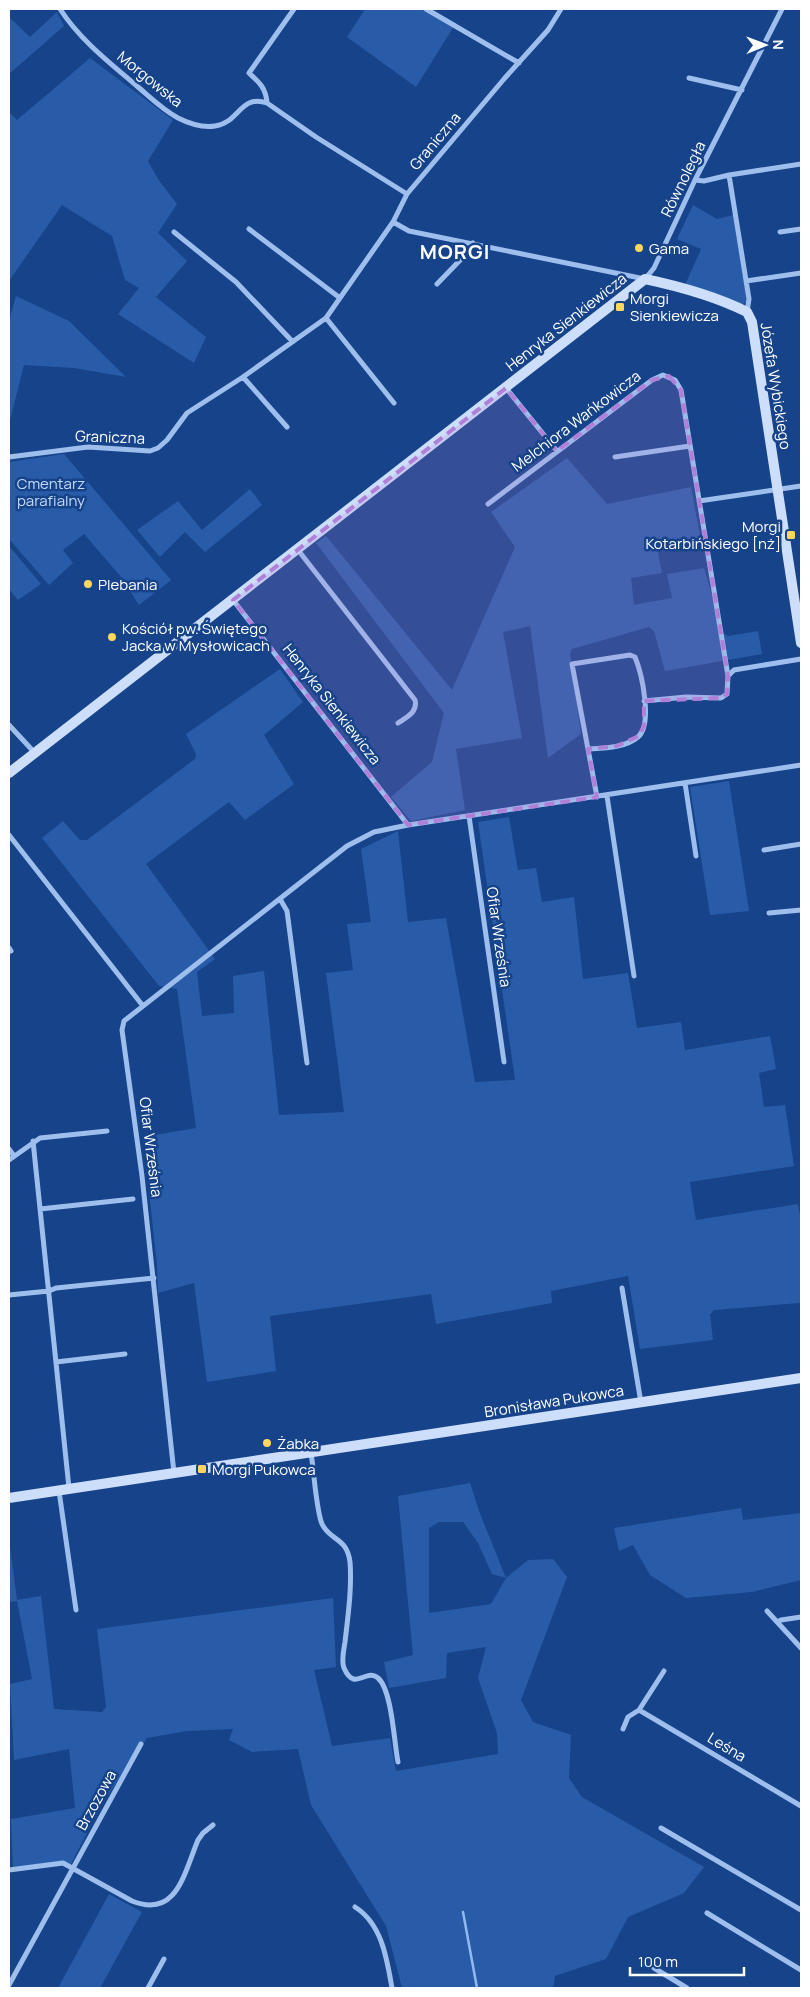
<svg xmlns="http://www.w3.org/2000/svg" width="810" height="1997" viewBox="0 0 810 1997" font-family="Manrope,sans-serif">
<style>
.green{fill:#295ca8;fill-rule:evenodd}
.lines{fill:none;stroke-linecap:round;stroke-linejoin:round}
.stream{stroke:#91b9f1;stroke-width:2.5}
.street{stroke:#9ebfee;stroke-width:5}
.secondary{stroke:#ccdefa;stroke-width:10}
.marked{fill:#b080d9;fill-opacity:0.2;stroke:#b080d9;stroke-width:4;stroke-dasharray:10 6;stroke-linejoin:round}
.poi-dot{fill:#ffd75c;stroke:#164389;stroke-width:2}
.labels{text-anchor:middle;dominant-baseline:central;stroke-width:5;stroke-linejoin:round;paint-order:stroke}
.street-label{font-size:15px;fill:#fff;stroke:#164389}
.poi-label{font-size:15px;fill:#fff;stroke:#164389;text-anchor:start}
.park-label{font-size:15px;fill:#c4dafa;stroke:#164389}
.district-label{font-size:20px;font-weight:bold;letter-spacing:1px;fill:#fff;stroke:#164389}
</style>
<rect width="100%" height="100%" fill="#164389"/>
<!-- green -->
<path class="green" d="M365 9H431L456 23 416 87 347 37Z
M57 12 64 26 9 74V17L30 37Z
M90 58 173 120 148 161 158 179 177 204 158 233 187 261 156 297 206 337 194 363 118 314 139 288 125 280 112 236 62 205 9 281V112L17 120Z
M693 205 717 219 733 215 747 301 742 305 685 285 701 249 677 239Z
M16 296 69 321 126 377 74 368 24 365 9 424V321Z
M64 454 171 580 139 605 121 577 84 534 63 550 73 563 49 585 9 539V462Z
M567 458 607 504 691 487 701 541 657 548 662 573 631 578 634 605 672 598 667 574 704 568 723 633 728 636 758 631 762 654 665 671 654 631 649 627 572 649 570 654 581 734 548 758 530 626 503 632 522 738 456 749 465 810 411 821 391 797 432 762 444 713 316 543 326 536 452 690 515 547 491 512Z
M250 489 262 505 205 552 185 532 160 557 137 530 178 501 202 530Z
M9 546 41 584 18 600 9 589Z
M280 669 303 702 264 735 294 784 245 820 229 802 146 864 215 959 197 972 202 1016 234 1013 233 976 264 971 279 1115 344 1112 326 973 353 970 347 924 371 922 361 849 398 831 408 922 446 918 475 1082 515 1080 478 822 509 817 518 870 536 868 542 902 574 897 583 979 628 973 637 1028 681 1022 685 1050 770 1036 776 1069 759 1073 764 1107 785 1105 794 1166 690 1182 696 1220 798 1204 801 1221V1304L799 1303 714 1310 710 1315 713 1340 640 1349 628 1276 551 1291 552 1303 436 1324 431 1294 270 1316 276 1371 207 1382 194 1283 158 1293 157 1265 143 1137 196 1128 177 989 159 986 42 838 63 821 80 840H87L195 759 196 754 186 734Z
M729 781 749 911 710 915 690 787Z
M470 1483 479 1511 506 1578 528 1560 553 1559 567 1577 521 1700 533 1722 571 1735 569 1778 582 1797 704 1867 684 1893 628 1917 606 1959 555 1976 553 1988H402L386 1926 311 1805 298 1749 252 1752 229 1740 233 1729 187 1731 147 1738 102 1804 71 1864 13 1870 11 1819 75 1808 69 1749 14 1760 10 1684 32 1679 17 1601 9 1602V1539L17 1600 41 1596 54 1709 102 1712 106 1707 97 1629 333 1598 336 1667 314 1670 332 1746 390 1738 396 1771 498 1754 497 1733 478 1678 486 1647 447 1653 446 1678 389 1688 384 1662 413 1655 398 1496ZM439 1522H463L478 1543 492 1574 506 1578 491 1604 429 1613V1528Z
M741 1508 743 1520 801 1513V1580L752 1592 686 1598 650 1575 633 1545 619 1551 614 1528Z
M109 1894 142 1912 100 1988H58Z"/>
<g class="lines">
<!-- stream -->
<path class="stream" d="M463 1912 477 1988"/>
<!-- street -->
<path class="street" d="M60 9C80 40 110 63 138 87 151 98 163 110 178 118 190 124 202 128 215 126 239 123 240 94 267 103L316 137 407 194
M426 9 519 63
M689 78 742 90
M267 103C266 88 259 82 249 73L294 9
M729 175 749 299 747 312
M695 180 704 181 729 175 801 164
M393 222 409 231 645 279 654 268 695 180 782 9
M249 229 340 298
M174 232 236 282 292 341
M780 232 801 229
M746 281 801 273
M437 284 467 253 473 243
M326 318 394 403
M243 377 287 427
M506 388 557 451
M9 457 88 447 150 451 158 448 167 440 187 413 243 377 326 318 393 222 407 194 504 79 548 30 561 9
M615 457 690 446
M699 501 801 486
M488 504 652 380 663 375 675 380 681 390 728 676
M298 550 415 700C418 712 407 717 398 723
M233 600 408 825
M644 701 686 697 721 698 727 694 728 676 734 670 801 659
M9 725 34 752
M588 749C604 748 625 748 638 737 653 724 642 674 635 657L630 655 572 664 597 797
M685 783 696 856
M607 796 634 976
M469 816 504 1062
M9 835 143 1006
M764 850 801 844
M280 899 287 911 307 1063
M769 913 801 910
M9 948 11 951
M33 1141 69 1488
M9 1149 14 1156
M9 1160 40 1138 107 1131
M40 1209 133 1199
M622 1288 641 1403
M9 1295 49 1291 56 1288 154 1278
M56 1362 125 1354
M311 1453C314 1471 316 1509 322 1524 330 1541 347 1537 350 1562 352 1588 348 1616 345 1642 344 1649 341 1661 344 1668 355 1693 366 1667 378 1678 392 1690 394 1742 398 1762
M174 1473 142 1176 122 1030 124 1021 347 846 374 832 408 825 801 765
M59 1491 76 1610
M767 1611 801 1648
M777 1622 781 1620 801 1617
M639 1710 801 1806
M623 1729 628 1717 639 1710 664 1671
M661 1828 801 1910
M9 1870 63 1863 132 1901C177 1919 184 1873 198 1840L203 1833 213 1825
M355 1907C382 1924 387 1959 392 1988
M707 1913 801 1970
M654 1968 687 1988
M9 1985 141 1744
M148 1988 164 1959"/>
<!-- secondary -->
<path class="secondary" d="M9 773 645 279C678 286 717 297 747 312L752 322 801 643
M9 1498 801 1378"/>
</g>
<!-- marked area -->
<path class="marked" d="M669 376 681 390 728 676 727 694 721 698 644 701V726L639 736 617 746 588 749 597 797 408 825 233 600 506 388 557 451 652 380Z"/>
<!-- markers -->
<g class="poi-dot">
<circle cx="639" cy="248" r="5"/>
<rect x="615" y="302" width="10" height="10" rx="2.5"/>
<rect x="786" y="530" width="10" height="10" rx="2.5"/>
<circle cx="88" cy="584" r="5"/>
<circle cx="112" cy="637" r="5"/>
<circle cx="267" cy="1443" r="5"/>
<rect x="197" y="1464" width="10" height="10" rx="2.5"/>
</g>
<g class="labels">
<!-- street labels -->
<g class="street-label">
<text transform="translate(150 79) rotate(39)">Morgowska</text>
<text transform="translate(435 141) rotate(-50)">Graniczna</text>
<text transform="translate(683 179) rotate(-64)">Równoległa</text>
<text transform="translate(566 322) rotate(-38)">Henryka Sienkiewicza</text>
<text transform="translate(776 386) rotate(81)">Józefa Wybickiego</text>
<text transform="translate(576 421) rotate(-37)">Melchiora Wańkowicza</text>
<text transform="translate(110 437) rotate(2)">Graniczna</text>
<text transform="translate(332 704) rotate(52)">Henryka Sienkiewicza</text>
<text transform="translate(499 937) rotate(82)">Ofiar Września</text>
<text transform="translate(151 1147) rotate(83)">Ofiar Września</text>
<text transform="translate(554 1401) rotate(-9)">Bronisława Pukowca</text>
<text transform="translate(727 1747) rotate(31)">Leśna</text>
<text transform="translate(96 1800) rotate(-61)">Brzozowa</text>
</g>
<!-- poi labels -->
<g class="poi-label">
<text x="649" y="248">Gama</text>
<text x="630" y="298">Morgi<tspan x="630" dy="17">Sienkiewicza</tspan></text>
<text x="781" y="526" text-anchor="end">Morgi<tspan x="781" dy="17">Kotarbińskiego [nż]</tspan></text>
<text x="98" y="584">Plebania</text>
<text x="122" y="628">Kościół pw. Świętego<tspan x="122" dy="17">Jacka w Mysłowicach</tspan></text>
<text x="277" y="1443">Żabka</text>
<text x="212" y="1469">Morgi Pukowca</text>
</g>
<!-- park labels -->
<g class="park-label">
<text x="51" y="483">Cmentarz<tspan x="51" dy="17">parafialny</tspan></text>
</g>
<!-- district labels -->
<g class="district-label">
<text x="455" y="251">MORGI</text>
</g>
</g>
<!-- border -->
<rect width="810" height="1997" fill="none" stroke="#ffffff" stroke-width="20"/>
<!-- north arrow -->
<g transform="translate(765 45) rotate(89)" stroke="#164389" stroke-width="4" paint-order="stroke">
<path d="M0-4L9 19L0 12L-9 19Z" fill="#ffffff"/>
<text y="-8" font-size="14" font-weight="bold" text-anchor="middle" fill="#ffffff">N</text>
</g>
<!-- scale -->
<path d="M630 1967v8h114v-8" fill="none" stroke="#ffffff" stroke-width="2.5"/>
<text x="638" y="1967" font-size="15" fill="#ffffff" stroke="#164389" stroke-width="4" paint-order="stroke">100 m</text>
</svg>
